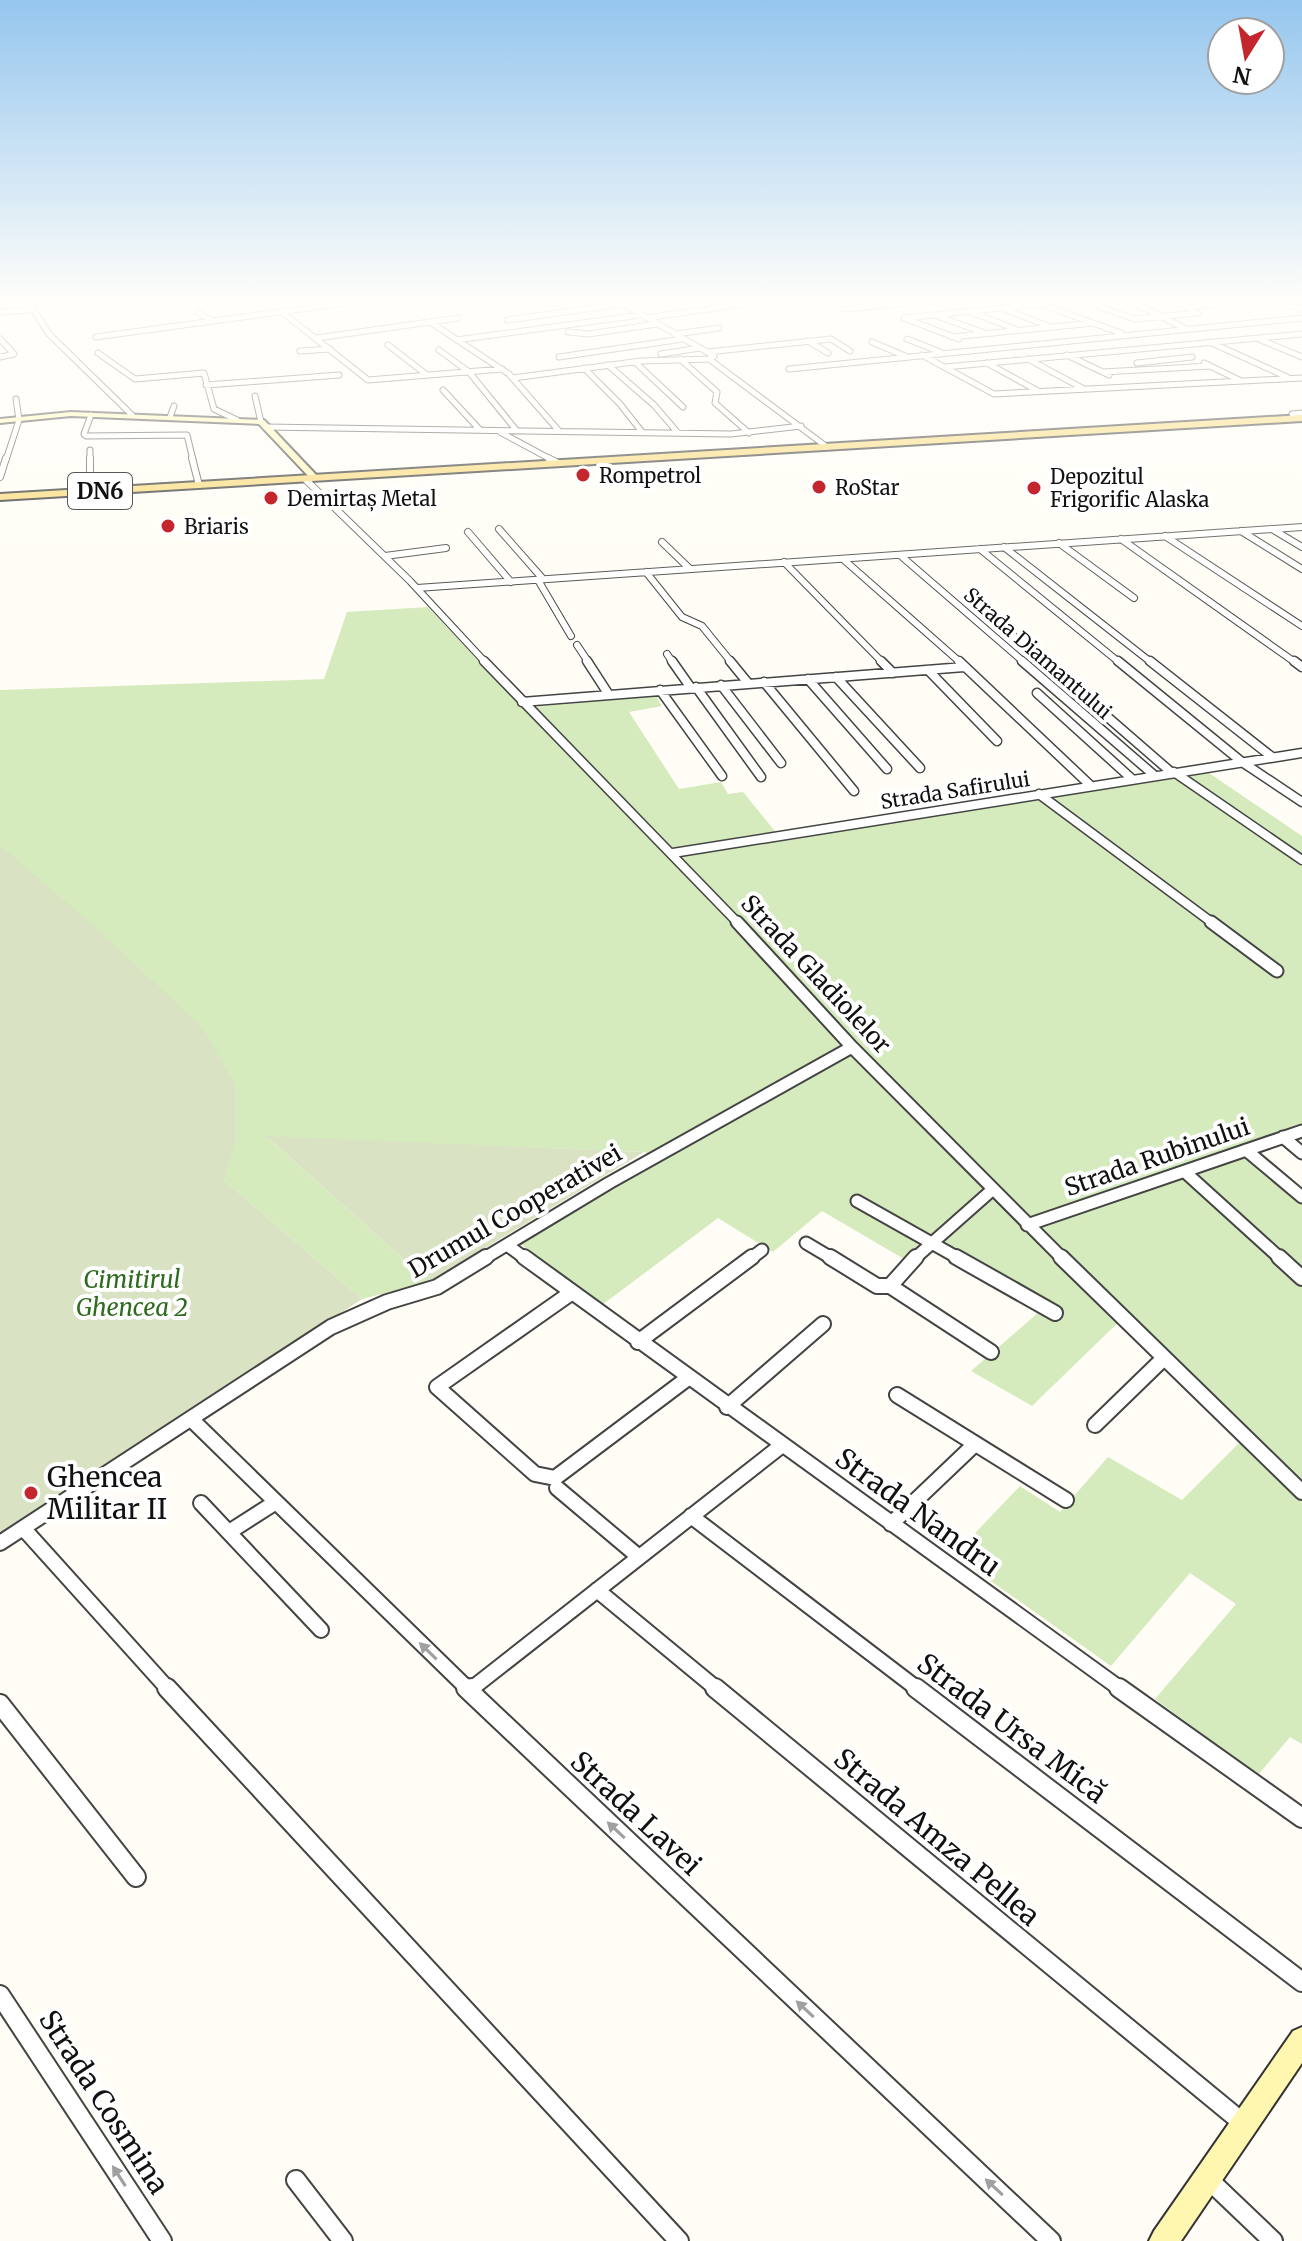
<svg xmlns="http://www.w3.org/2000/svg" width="1302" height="2241" viewBox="0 0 1302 2241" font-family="Merriweather,serif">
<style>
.green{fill:#d5ebbd}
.cemetery{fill:#d9e3c4}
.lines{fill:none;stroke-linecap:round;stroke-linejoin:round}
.street-far5-casing{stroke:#444;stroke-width:7}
.street-far4-casing{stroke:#444;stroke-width:8}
.street-far3-casing{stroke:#444;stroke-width:11}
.street-far2-casing{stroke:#444;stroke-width:15}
.street-far1-casing{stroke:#444;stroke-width:18}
.street-casing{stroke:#444;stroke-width:22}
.secondary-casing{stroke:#333;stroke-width:4}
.primary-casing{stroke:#222;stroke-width:4}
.street-far5{stroke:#fff;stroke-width:5}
.street-far4{stroke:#fff;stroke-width:6}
.street-far3{stroke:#fff;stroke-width:8}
.street-far2{stroke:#fff;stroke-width:11}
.street-far1{stroke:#fff;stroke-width:14}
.street{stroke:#fff;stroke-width:18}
.secondary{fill:#fff6b0;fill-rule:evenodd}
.primary{fill:#f9d66b;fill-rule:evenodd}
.oneway{fill:#a0a0a0}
.poi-dot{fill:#c4262e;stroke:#fff;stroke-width:3}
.labels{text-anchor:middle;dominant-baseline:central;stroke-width:8;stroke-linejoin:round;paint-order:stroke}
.far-poi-label{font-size:20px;fill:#111;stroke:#fff;text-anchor:start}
.far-street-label{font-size:20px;fill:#111;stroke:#fff}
.shield{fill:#fff;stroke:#585858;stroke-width:2}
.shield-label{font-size:22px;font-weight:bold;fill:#111}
.street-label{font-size:24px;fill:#111;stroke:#fff}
.park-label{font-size:24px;font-style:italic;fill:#2f6b1f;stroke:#fff}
.near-poi-label{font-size:28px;fill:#111;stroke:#fff;text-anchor:start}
.near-street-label{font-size:28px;fill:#111;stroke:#fff}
</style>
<rect width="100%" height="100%" fill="#fffdf5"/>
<!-- green -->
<path class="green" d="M428 607 523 708 656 696 662 706 629 712 679 789 721 782 728 794 743 792 783 841 1206 771 1302 836V1132L1253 1150 1302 1191V1744L1290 1737 1258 1775 1155 1699 1236 1604 1190 1573 1111 1666 954 1555 1020 1486 1060 1512 1108 1457 1182 1500 1247 1435 1129 1312 1032 1406 971 1371 1047 1305 929 1237 904 1259 822 1211 773 1252 718 1218 602 1305 519 1243 658 1162 645 1152 267 1137 429 1282 362 1299 224 1180 0 1127V690L324 679 347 612Z"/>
<!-- cemetery -->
<path class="cemetery" d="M0 845 101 932 202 1027 235 1084V1142L224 1180 362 1299 0 1537Z
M266 1136 644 1152 429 1282Z"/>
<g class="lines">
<defs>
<path id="street-far5" d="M31 300 33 309 49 334 132 415
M616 300 714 356 709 359 827 447
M782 300H792
M1080 300 1135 319 1198 313
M1128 300 1186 329
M1173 300 1194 311
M1271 300 1302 309
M1032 301 1121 333
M1188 307 1262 300
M844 309 940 300
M1004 309 1048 326
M0 312 30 310
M282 312 368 380 502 369
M971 312 1015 329
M199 313 213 321 368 300
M937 316 982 332
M646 318 771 300
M904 318 1039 304
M904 318 959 339
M507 320 622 304
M430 322 509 374 559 431
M568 332 588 334 657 324
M676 334 719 328
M96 337 213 321
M952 337 1093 323
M317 338 458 318
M0 339 14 354 0 357
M907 339 940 352
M456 340 641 315
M1261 340 1302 357
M808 341 828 353
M872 342 905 356
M1212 343 1287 377
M388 345 427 375
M439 350 469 372 517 431
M300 351 330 349
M708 352 831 339 850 351
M98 353 135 379 204 373 214 409 237 420
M661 354 700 348
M922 355 994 394 1302 378
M1067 355 1109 375
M559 357 683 339
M680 359 717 392 715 403 749 433
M1028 359 1084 389
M635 362 683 407
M987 363 1038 391
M1137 363 1192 357
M1204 363 1239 380
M608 365 654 405 678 433
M945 367 1302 334
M584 368 620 404 642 432
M789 369 1302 318
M1103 372 1210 366
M513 378 641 361 709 359
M206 385 339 375
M443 390 480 430
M255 396 261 422
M1292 414 1302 413
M91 415 84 434 86 436 187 435 193 460
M170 417 174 406
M265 427 731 434 801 426
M500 432 552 460
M90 450V460
M6 460 19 420 16 399"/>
<path id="street-far4" d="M90 458V492
M192 458 199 485
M548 458 558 463
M0 477 6 458
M305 479 410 581 486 663
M499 529 543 579
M1272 529 1302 547
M1241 531 1302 569
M468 532 511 582
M1165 536 1302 626
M1121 539 1296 663
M662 542 690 569
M1059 543 1134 598
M1004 547 1152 663
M980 549 1120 663
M900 555 1025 663
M385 556 446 548
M843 559 961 663
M784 562 883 663
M646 572 682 617 702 626 732 663
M538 580 571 636
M417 588 1302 527
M978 605 1045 663
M577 645 589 663
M667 654 673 663"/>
<path id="street-far3" d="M484 661 739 924
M587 661 609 695
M672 661 691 688
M730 661 748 683
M881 661 893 673
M959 661 1091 786
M1022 661 1155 776
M1043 661 1172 773
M1118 661 1242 762 1302 802
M1150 661 1272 757
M1294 661 1302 667
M928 670 997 741
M836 677 920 768
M808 679 887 769
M764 682 854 791
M721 685 781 763
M696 687 761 777
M660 690 722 776
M1037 693 1132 779
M522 702 964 667
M1174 772 1302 860
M1039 794 1214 924
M673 853 1302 753"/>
<path id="street-far2" d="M737 922 852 1047 1063 1259
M1211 922 1277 971
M1283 1137 1302 1153
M1246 1150 1302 1197
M1185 1172 1281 1259
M857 1201 960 1259
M1027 1225 1302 1131
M806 1243 833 1259
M507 1245 526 1259
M483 1259 609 1183 852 1047
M750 1259 762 1250
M914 1259 992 1190"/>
<path id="street-far1" d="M524 1257 1122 1690
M830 1257 877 1286H890
M916 1257 890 1286 991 1352
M956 1257 1055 1313
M1061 1257 1302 1492
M1279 1257 1302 1278
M571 1293 437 1387 535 1474 555 1478 688 1378
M638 1342 752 1257
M897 1395 1066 1500
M727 1407 823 1324
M191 1419 469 1690
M1095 1425 1164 1358
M557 1488 639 1557
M201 1503 321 1630
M691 1516 919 1690
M891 1524 975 1444
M23 1528 169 1690
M229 1532 276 1502
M0 1543 331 1327 387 1302 437 1287 486 1257
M597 1590 718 1690
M470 1690 781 1446"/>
<path id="street" d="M167 1688 679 2241
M466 1688 1051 2241
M715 1688 1243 2123
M916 1688 1302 1982
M1119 1688 1302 1818
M469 1690 472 1688
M0 1704 136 1877
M0 1995 162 2241
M1207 2178 1273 2241
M296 2180 343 2241"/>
<path id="secondary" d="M71 412 264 420 319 478 312 480 259 424 71 416 0 423V419Z
M1302 2027V2063L1181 2241H1149L1154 2231 1293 2031Z"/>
<path id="primary" d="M1302 415V421L0 500V494Z"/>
</defs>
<!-- street-far5 casing -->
<use href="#street-far5" class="street-far5-casing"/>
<!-- street-far4 casing -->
<use href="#street-far4" class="street-far4-casing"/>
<!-- street-far3 casing -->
<use href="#street-far3" class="street-far3-casing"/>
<!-- street-far2 casing -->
<use href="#street-far2" class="street-far2-casing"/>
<!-- street-far1 casing -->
<use href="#street-far1" class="street-far1-casing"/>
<!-- street casing -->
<use href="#street" class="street-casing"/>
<!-- secondary casing -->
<use href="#secondary" class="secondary-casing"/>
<!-- primary casing -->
<use href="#primary" class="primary-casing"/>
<!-- street-far5 -->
<use href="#street-far5" class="street-far5"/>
<!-- street-far4 -->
<use href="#street-far4" class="street-far4"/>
<!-- street-far3 -->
<use href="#street-far3" class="street-far3"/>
<!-- street-far2 -->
<use href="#street-far2" class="street-far2"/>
<!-- street-far1 -->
<use href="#street-far1" class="street-far1"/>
<!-- street -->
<use href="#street" class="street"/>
<!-- secondary -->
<use href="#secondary" class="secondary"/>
<!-- primary -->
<use href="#primary" class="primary"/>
</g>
<!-- one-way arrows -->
<defs><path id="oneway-solid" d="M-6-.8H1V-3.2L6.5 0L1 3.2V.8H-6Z" transform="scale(2)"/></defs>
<g class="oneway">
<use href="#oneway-solid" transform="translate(428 1651) rotate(-136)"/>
<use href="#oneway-solid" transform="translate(616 1830) rotate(-137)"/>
<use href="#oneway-solid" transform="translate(805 2009) rotate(-137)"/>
<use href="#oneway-solid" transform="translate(119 2176) rotate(-123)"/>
<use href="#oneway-solid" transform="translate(994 2187) rotate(-137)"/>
</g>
<!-- sky -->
<linearGradient id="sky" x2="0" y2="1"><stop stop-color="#95c6ee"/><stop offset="0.49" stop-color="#fffefa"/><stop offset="1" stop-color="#fffefa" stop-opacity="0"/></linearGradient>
<rect width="1302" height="614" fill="url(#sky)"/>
<!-- markers -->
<g class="poi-dot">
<circle cx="583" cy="475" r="8"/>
<circle cx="819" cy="487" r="8"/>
<circle cx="1034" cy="488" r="8"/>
<circle cx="271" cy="498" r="8"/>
<circle cx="168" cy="526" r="8"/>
<circle cx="31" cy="1493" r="8"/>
</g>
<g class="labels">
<!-- far-poi labels -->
<g class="far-poi-label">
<text x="599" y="475">Rompetrol</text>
<text x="1050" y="476">Depozitul<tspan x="1050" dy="23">Frigorific Alaska</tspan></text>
<text x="835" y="487">RoStar</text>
<text x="287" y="498">Demirtaș Metal</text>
<text x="184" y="526">Briaris</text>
</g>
<!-- far-street labels -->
<g class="far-street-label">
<text transform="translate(1038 653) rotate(41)">Strada Diamantului</text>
<text transform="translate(955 790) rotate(-9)">Strada Safirului</text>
</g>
<!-- shield labels -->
<rect class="shield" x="68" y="473" width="64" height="36" rx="6"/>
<g class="shield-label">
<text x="100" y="491">DN6</text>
</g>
<!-- street labels -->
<g class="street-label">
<text transform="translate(816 974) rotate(47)">Strada Gladiolelor</text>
<text transform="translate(1157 1157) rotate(-19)">Strada Rubinului</text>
<text transform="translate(515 1211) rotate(-30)">Drumul Cooperativei</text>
</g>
<!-- park labels -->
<g class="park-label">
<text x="132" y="1279">Cimitirul<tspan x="132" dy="28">Ghencea 2</tspan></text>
</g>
<!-- near-poi labels -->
<g class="near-poi-label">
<text x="47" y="1477">Ghencea<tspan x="47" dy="32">Militar II</tspan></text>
</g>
<!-- near-street labels -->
<g class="near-street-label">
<text transform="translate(918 1512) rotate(36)">Strada Nandru</text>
<text transform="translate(1012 1728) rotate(37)">Strada Ursa Mică</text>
<text transform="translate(636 1813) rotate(43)">Strada Lavei</text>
<text transform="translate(937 1837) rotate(40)">Strada Amza Pellea</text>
<text transform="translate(104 2102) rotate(57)">Strada Cosmina</text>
</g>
</g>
<!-- north arrow -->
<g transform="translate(1246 56) rotate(191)"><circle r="38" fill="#ffffff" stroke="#a0a0a0" stroke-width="2"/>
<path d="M0-6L14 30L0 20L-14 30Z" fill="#c4262e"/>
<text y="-12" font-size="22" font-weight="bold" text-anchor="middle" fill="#111111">N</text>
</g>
</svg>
